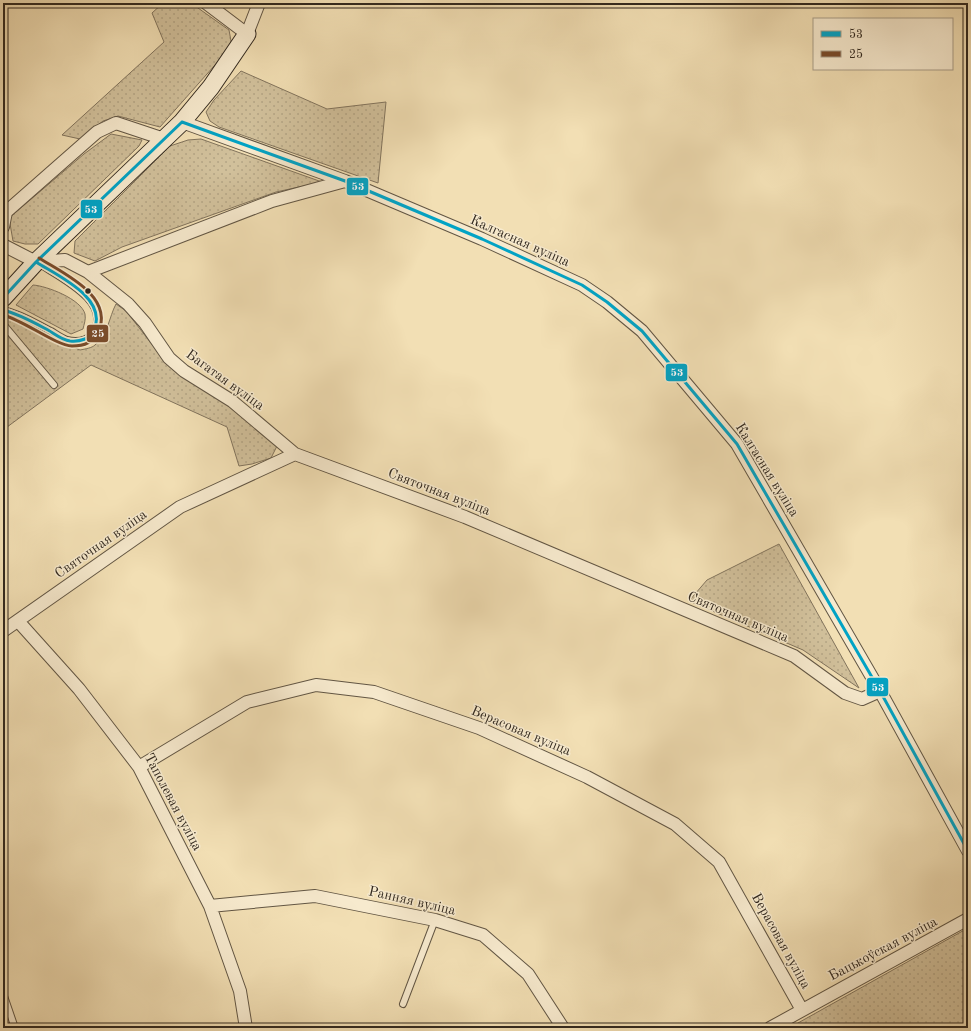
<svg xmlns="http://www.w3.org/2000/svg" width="971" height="1031" viewBox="0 0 971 1031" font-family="'Old Standard TT',serif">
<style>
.grass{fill:url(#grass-dots);stroke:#82745d}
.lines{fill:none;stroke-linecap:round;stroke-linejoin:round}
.lane-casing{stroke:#625644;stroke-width:8}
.street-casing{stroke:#625644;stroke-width:14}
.secondary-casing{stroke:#32291f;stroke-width:19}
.lane{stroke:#f7eace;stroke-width:6}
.street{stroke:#f7eace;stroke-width:12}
.secondary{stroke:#f7eace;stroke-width:17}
.bus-1-casing{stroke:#f7eace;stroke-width:6}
.bus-2-casing{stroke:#f7eace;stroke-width:6}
.bus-1{stroke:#02a3c5;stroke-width:3}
.bus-2{stroke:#7a4b2a;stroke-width:3}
.bus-dot{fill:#32291f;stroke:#f7eace;stroke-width:1.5}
.labels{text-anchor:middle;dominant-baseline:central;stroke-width:3;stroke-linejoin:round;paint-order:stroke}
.street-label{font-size:14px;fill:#32291f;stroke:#f7eace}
.line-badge{stroke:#f7eace;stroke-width:1.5}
.badge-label{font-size:11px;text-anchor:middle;font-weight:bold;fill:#fff}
</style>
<defs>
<pattern id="grass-dots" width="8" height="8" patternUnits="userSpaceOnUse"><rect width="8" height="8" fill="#d1c09b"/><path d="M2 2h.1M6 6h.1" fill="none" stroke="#b4a585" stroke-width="1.8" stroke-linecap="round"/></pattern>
</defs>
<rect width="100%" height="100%" fill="#f2dfb4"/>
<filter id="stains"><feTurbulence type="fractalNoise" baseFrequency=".005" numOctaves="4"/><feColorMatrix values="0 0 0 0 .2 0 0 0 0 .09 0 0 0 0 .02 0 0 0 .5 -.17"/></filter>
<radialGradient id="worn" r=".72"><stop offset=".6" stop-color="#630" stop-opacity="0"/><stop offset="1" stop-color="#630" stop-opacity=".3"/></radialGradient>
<!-- grass -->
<path class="grass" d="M163 3H191L229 30 231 41 230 48 160 127 118 116 103 121 80 139 62 135 164 42 152 13Z
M241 71 327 109 386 102 378 183 219 127 210 121 206 112 214 100Z
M111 134 142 140 139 146 38 244H25L13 241 9 218 84 154Z
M201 139 322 182 276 192 122 247 95 261 74 253 75 241 170 146 188 140Z
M33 285C47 286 81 299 85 314 86 320 84 324 83 329L71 334 16 305Z
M116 304 126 311 168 365 236 410 277 446 271 458 252 464 239 466 227 427 91 365 3 430V321L8 319 80 350C85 349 92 348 95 345 108 335 109 317 116 304Z
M779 544 859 688 803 650 689 601 707 580Z
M968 928V1028H789Z"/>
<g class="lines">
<defs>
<path id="lane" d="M3 310C21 314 35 323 51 331 56 334 61 338 67 340 76 342 86 341 92 334 115 303 59 277 38 263
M3 324 54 385
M3 993 15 1028
M403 1004 435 920"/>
<path id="street" d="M206 3 247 34 259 3
M182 122 345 181 482 239 582 285 607 302 642 331 737 444 880 691 968 851
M3 227 6 212 97 132 116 123 164 139
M3 245 36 262 65 260 88 272 128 304 145 323 169 358 184 371 232 401 295 454
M88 272 272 201 345 181
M18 621 79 689 139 767 210 906 240 991 246 1028
M3 631 180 507 295 454 465 517 794 656 845 693 862 699 880 691
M139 767 247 702 316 685 374 692 479 728 587 777 675 824 719 862 802 1010
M210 906 315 896 435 920 483 935 528 974 563 1028
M770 1028 968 919"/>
<path id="secondary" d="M3 298 36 262 182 122 211 87 247 34"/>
</defs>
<!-- lane casing -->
<use href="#lane" class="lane-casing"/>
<!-- street casing -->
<use href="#street" class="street-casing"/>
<!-- secondary casing -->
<use href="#secondary" class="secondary-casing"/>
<!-- lane -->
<use href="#lane" class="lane"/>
<!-- street -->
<use href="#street" class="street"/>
<!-- secondary -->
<use href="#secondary" class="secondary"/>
<defs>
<path id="bus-1" d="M182 122 345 181 482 239 582 285 607 302 642 331 737 444 880 691 968 851
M3 298 36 262 182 122
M3 310C19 314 33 322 48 330 55 334 62 340 70 341 80 342 90 339 94 330 108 298 58 276 36 262"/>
<path id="bus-2" d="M3 315C25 321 55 345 72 346 83 346 93 343 98 333 115 296 64 274 39 258"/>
</defs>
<!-- bus-1 casing -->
<use href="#bus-1" class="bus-1-casing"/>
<!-- bus-2 casing -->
<use href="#bus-2" class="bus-2-casing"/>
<!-- bus-1 -->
<use href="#bus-1" class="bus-1"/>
<!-- bus-2 -->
<use href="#bus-2" class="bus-2"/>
</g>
<!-- markers -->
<circle class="bus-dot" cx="88" cy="291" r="3.5"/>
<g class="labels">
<!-- street labels -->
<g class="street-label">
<text transform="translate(520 241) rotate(24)">Калгасная вуліца</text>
<text transform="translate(225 380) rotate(36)">Багатая вуліца</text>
<text transform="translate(767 470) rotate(58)">Калгасная вуліца</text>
<text transform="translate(439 492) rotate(21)">Святочная вуліца</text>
<text transform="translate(101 544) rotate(-35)">Святочная вуліца</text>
<text transform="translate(738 617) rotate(23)">Святочная вуліца</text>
<text transform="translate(521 731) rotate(23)">Верасовая вуліца</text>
<text transform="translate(173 802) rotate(62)">Таполевая вуліца</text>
<text transform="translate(412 901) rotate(13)">Ранняя вуліца</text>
<text transform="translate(781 941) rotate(61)">Верасовая вуліца</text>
<text transform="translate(883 949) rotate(-28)">Бацькоўская вуліца</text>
</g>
</g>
<g class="line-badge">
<rect x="346" y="177" width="23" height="19" rx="4" fill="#02a3c5"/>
<rect x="80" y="199" width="23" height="20" rx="4" fill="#02a3c5"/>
<rect x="86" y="324" width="23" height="19" rx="4" fill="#7a4b2a"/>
<rect x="665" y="363" width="23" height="19" rx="4" fill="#02a3c5"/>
<rect x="866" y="677" width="23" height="20" rx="4" fill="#02a3c5"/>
</g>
<g class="badge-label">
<text x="358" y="190">53</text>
<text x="91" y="213">53</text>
<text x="98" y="337">25</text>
<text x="677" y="376">53</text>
<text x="878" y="691">53</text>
</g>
<!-- margin -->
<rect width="971" height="1031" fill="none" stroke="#f2dfb4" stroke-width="16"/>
<rect x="4" y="4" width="963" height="1023" fill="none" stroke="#32291f" stroke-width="2"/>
<rect x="8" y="8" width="955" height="1015" fill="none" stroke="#32291f"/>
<!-- legend -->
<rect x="813" y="18" width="140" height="52" fill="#f7eace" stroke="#a89d88"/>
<rect x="821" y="31" width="20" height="6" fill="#02a3c5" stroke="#a89d88"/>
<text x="849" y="38" font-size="12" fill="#32291f">53</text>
<rect x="821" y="51" width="20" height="6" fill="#7a4b2a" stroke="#a89d88"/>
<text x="849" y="58" font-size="12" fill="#32291f">25</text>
<rect width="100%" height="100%" filter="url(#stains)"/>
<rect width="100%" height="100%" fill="url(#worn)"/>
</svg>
